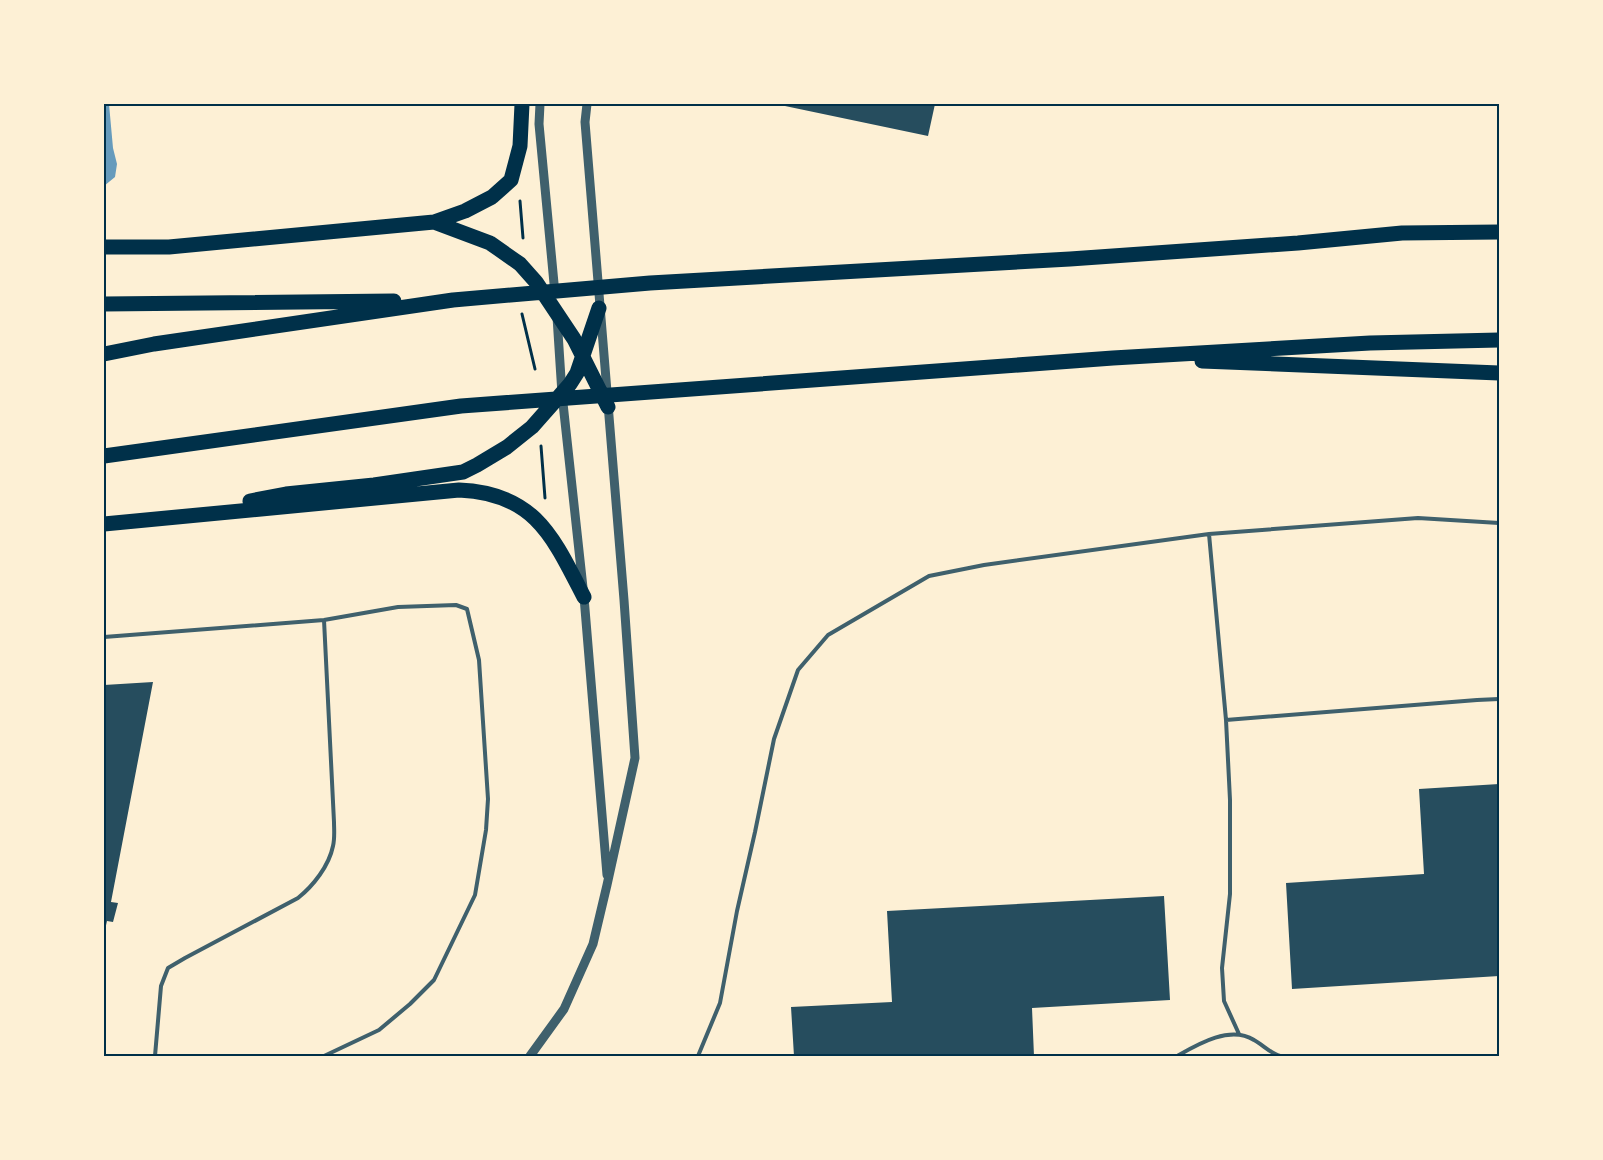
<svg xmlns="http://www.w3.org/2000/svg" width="1603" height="1160" viewBox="0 0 1603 1160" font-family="'Archivo Narrow',sans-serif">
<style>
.water{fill:#669bbc}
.building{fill:#264d5e}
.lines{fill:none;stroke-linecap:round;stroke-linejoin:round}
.path{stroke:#003049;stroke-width:3}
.service{stroke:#3f606c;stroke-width:4}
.tertiary{stroke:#3f606c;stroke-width:9}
.motorway{stroke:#003049;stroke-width:15}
.neatline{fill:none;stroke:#003049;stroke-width:2}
</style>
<rect width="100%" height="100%" fill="#fdf0d5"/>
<!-- water -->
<path class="water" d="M104 104H109L113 148 117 164 115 177 104 186Z"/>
<!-- building -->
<path class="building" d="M785 104H935L928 136 785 106Z
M153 682 111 902 118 903 113 922 107 921 104 934V685Z
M1499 784V976L1292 989 1286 883 1424 874 1419 789Z
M1164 896 1170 1000 1032 1008 1034 1056H794L791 1007 892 1002 887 911Z"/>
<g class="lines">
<!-- path -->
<path class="path" d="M520 201 523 238
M522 314 535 369
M541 446 545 498"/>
<!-- service -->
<path class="service" d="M1209 534 1226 720
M104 637 324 620 398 607 456 605 467 609 479 660 488 799 486 830 475 895 434 980 410 1004 379 1030 324 1056
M1239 1034 1224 1001 1222 968 1230 894V800L1226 720 1477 700 1499 699
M155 1056 161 986 168 968 185 958 298 898C313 886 329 866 333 846 335 838 334 829 334 822L324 620
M698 1056 720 1003 737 911 755 832 774 739 798 670 828 635 929 576 984 565 1209 534 1418 518 1499 523
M1177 1056C1198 1044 1230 1025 1254 1040 1263 1045 1270 1053 1280 1056"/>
<!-- tertiary -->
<path class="tertiary" d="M540 104 539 124 555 294
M557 317 562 394 584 597 607 875
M530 1056 564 1009 593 944 607 885 635 758 624 600 585 122 587 104"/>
<!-- motorway -->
<path class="motorway" d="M434 222 490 243 520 264 536 282 574 339 608 407
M104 247H169L434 222 465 211 492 197 511 180 520 146 522 104
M104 304 394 301
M104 354 154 344 453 300 650 283 1070 259 1298 243 1402 233 1499 232
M1202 361 1499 373
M104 456 461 406 1113 358 1370 343 1499 340
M250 501 286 494 374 485 463 472 477 465 507 447 532 427 570 384 577 373 599 308
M104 524 459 490C535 493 553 537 584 597"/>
</g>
<!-- border -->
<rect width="1603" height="1160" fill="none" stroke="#fdf0d5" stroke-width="210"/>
<rect x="105" y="105" width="1393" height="950" class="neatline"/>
</svg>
